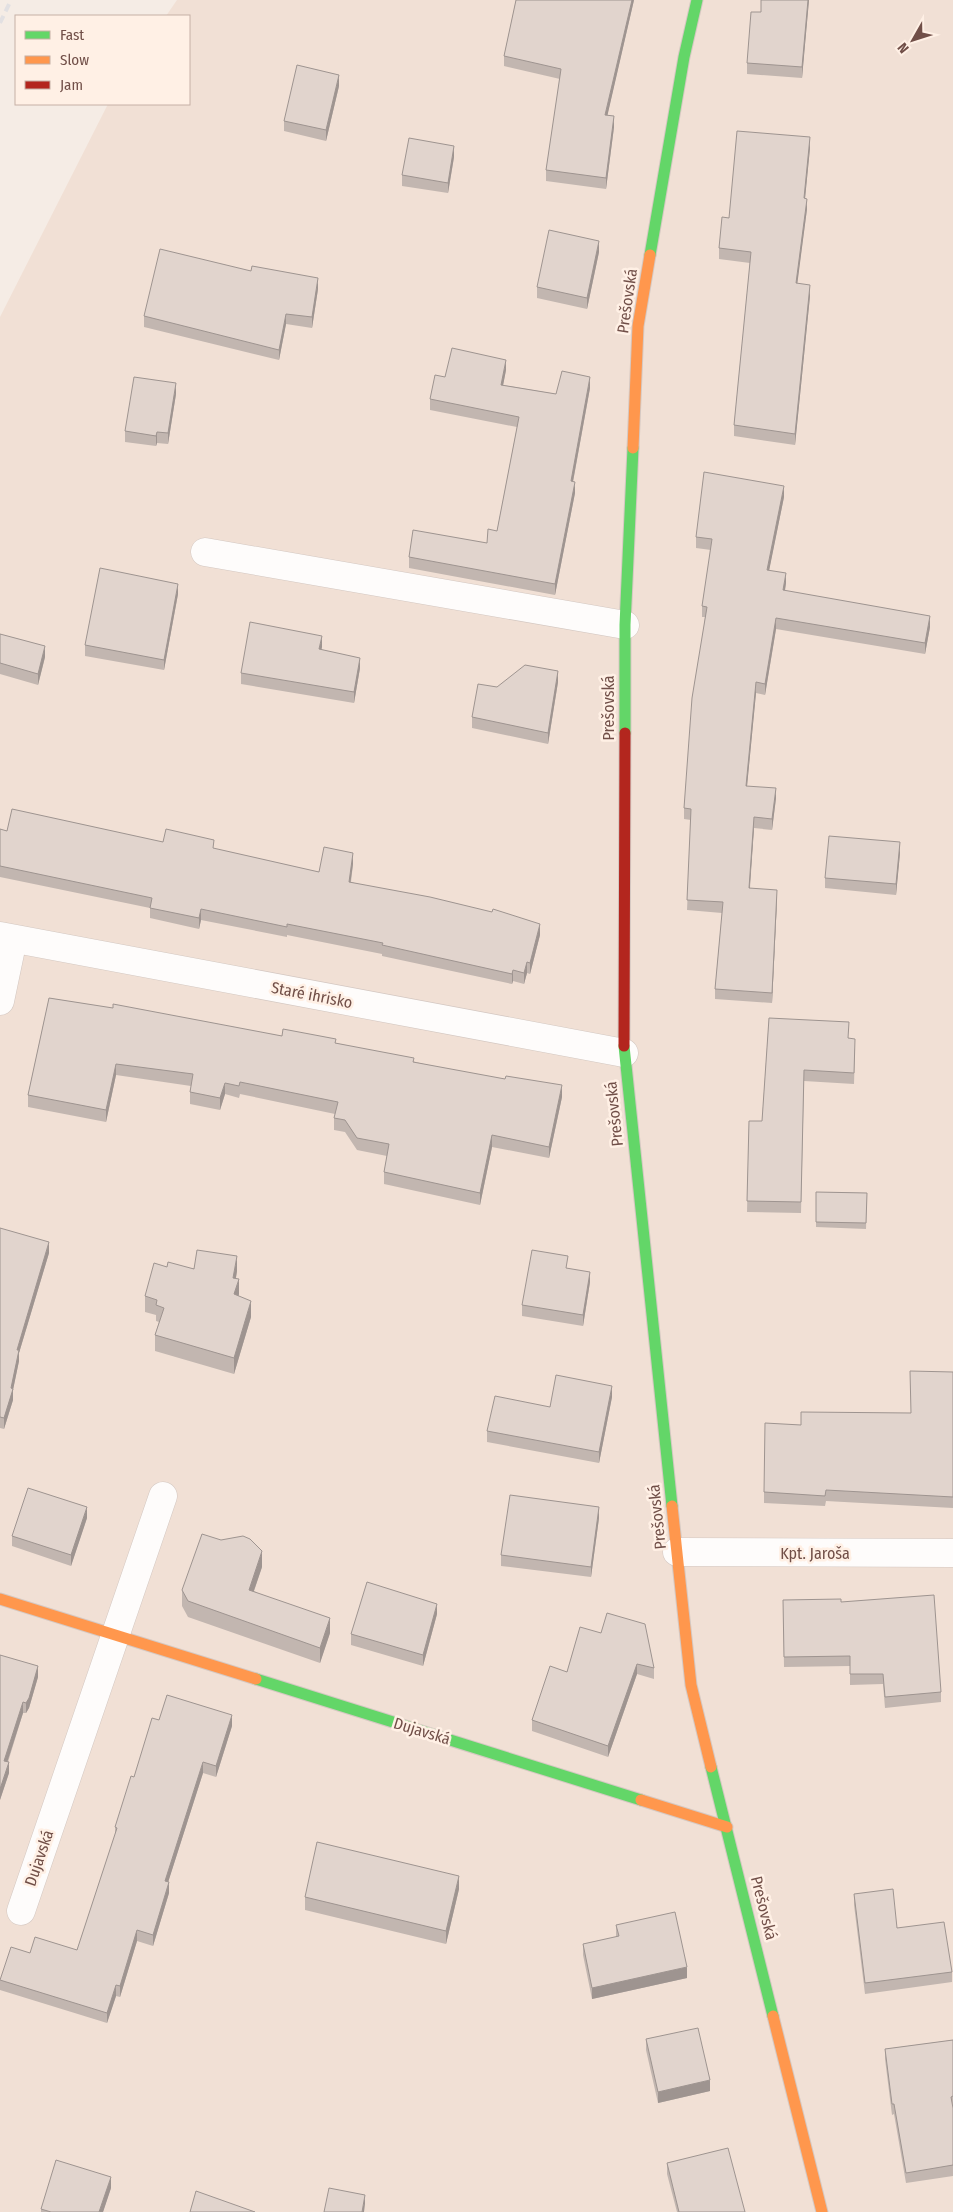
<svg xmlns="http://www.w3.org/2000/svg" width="953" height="2212" viewBox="0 0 953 2212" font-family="'Fira Sans Condensed',sans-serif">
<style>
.residential{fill:#f1e0d5}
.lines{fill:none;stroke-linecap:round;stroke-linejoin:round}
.street-casing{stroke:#d3c7c1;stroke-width:29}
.fast-casing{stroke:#d5c8c2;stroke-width:13}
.slow-casing{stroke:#d5c8c2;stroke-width:13}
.jam-casing{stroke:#d5c8c2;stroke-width:13}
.street{stroke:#fefcfb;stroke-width:28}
.fast{stroke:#63d668;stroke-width:11}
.slow{stroke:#ff974d;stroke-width:11}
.jam{stroke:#b3261e;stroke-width:11}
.rail{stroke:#e2e0e2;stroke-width:4;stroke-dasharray:8 5;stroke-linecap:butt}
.wall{fill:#c2b6b0}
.shaded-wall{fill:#9e9490}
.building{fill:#e1d4cd;stroke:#9e9490}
.labels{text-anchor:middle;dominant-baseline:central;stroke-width:5;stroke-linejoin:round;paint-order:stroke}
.street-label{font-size:16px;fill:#714f48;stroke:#fff0e5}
</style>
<rect width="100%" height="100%" fill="#f5ece5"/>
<!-- residential -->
<path class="residential" d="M177 0H953V2212H0V317L108 104H189V16H166Z"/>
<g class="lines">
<defs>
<path id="street" d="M205 552 625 625
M0 936 624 1053
M0 1001 13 939
M677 1552 953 1553
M21 1911 163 1496"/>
<path id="fast" d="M650 255 684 57 697 0
M625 733V625L633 448
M624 1046 672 1506
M256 1679 641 1800
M711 1767 773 2016"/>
<path id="slow" d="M633 448 638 326 650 255
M672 1506 691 1685 711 1767
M0 1599 256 1679
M641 1800 727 1827
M773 2016 822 2212"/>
<path id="jam" d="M624 1046 625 733"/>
</defs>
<!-- street casing -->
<use href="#street" class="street-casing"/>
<!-- fast casing -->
<use href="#fast" class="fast-casing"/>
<!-- slow casing -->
<use href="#slow" class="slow-casing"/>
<!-- jam casing -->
<use href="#jam" class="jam-casing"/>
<!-- street -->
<use href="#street" class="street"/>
<!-- fast -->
<use href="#fast" class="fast"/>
<!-- slow -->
<use href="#slow" class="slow"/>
<!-- jam -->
<use href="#jam" class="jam"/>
<!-- rail -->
<path class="rail" d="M0 23 11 0"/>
</g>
<!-- wall -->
<path class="wall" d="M516 0H634L607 116 614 127 606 189 546 181V170L560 79 504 66V56Z
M809 0 802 78 747 74V63Z
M339 86 326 141 284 131V121Z
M810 148 805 198 807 209 797 283 810 296 795 445 734 436V425L750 263 719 259V248L729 218Z
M454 157 448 193 402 186V175Z
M599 252 587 309 537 298V287Z
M318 289 312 328 286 324 279 360 144 327V316Z
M506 370 503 385 556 394 590 388 573 482 575 493 555 595 409 568V557L487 543 497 531 517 427 430 410V399L445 377Z
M176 394 168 444 157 443 156 446 125 442V431Z
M784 497 769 570 786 583 785 591 930 627 925 654 776 629 765 695 756 693 747 786 776 798 772 830 754 828 750 888 777 900 772 1003 715 999V989L722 913 687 910 691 820 684 819V808L705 617H702V606L711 550 696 548V537Z
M178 594 164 670 85 656V645Z
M0 634 45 657 38 685 0 674Z
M322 647 321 650 360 668 354 703 241 684V673Z
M558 682 548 744 472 728V717L497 687Z
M0 829 7 831 163 842 214 849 319 872 353 864 351 882 540 935 530 974 527 973 524 984 513 981 512 984 382 956V954L287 935V937L201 920 199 929 150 918V908L0 877Z
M900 853 896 895 825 888V878Z
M49 998 282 1036 336 1043 562 1097 549 1158 492 1147 480 1205 384 1184V1172L387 1156 357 1150 345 1132 334 1130V1118L335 1114 240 1094 239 1098 225 1094 220 1110 190 1104V1092L191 1086 116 1075 106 1122 28 1107V1095Z
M769 1018 849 1038 855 1050 854 1084 804 1081 801 1213 747 1212 749 1121H762Z
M816 1192 867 1193 866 1229 816 1227Z
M0 1228 49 1253 19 1353V1361L13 1389V1400L4 1429 0 1428Z
M167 1267 237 1271 236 1278 239 1294V1296L251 1317 234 1374 155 1351V1335L159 1322 156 1321V1315L145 1312V1296Z
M567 1268 590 1282 583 1326 522 1316V1305Z
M953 1372V1508L826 1501 825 1506 764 1503V1492L801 1425 911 1413Z
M612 1397 599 1463 487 1442V1431L550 1407Z
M87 1518 71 1566 12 1546V1536Z
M599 1518 591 1577 501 1566V1555Z
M262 1567 254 1591 330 1633 320 1663 188 1617 182 1606V1590Z
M783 1600 841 1602 941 1692V1702L885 1708 883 1684 850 1685V1666L784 1667Z
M437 1614 423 1666 351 1645V1634Z
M580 1627 654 1668V1679L637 1674 608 1757 532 1731V1720L567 1672Z
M0 1655 38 1677 29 1708 26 1713H23L8 1762 9 1773 0 1800Z
M159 1720 232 1726 216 1777 203 1773 168 1882 169 1893 153 1946 137 1941 120 1997 116 1996 107 2023 0 1990V1980L30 1953 77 1950 115 1835V1827L134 1777Z
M459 1889 446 1944 305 1910V1897Z
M854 1894 952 1972V1982L865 1994 854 1905Z
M616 1925 687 1978 592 1999 583 1955V1944L616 1937Z
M646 2039 710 2091 658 2103 646 2050Z
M953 2040V2176L906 2183 894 2114 892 2115 885 2059V2049Z
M667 2163 745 2212H677L667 2174Z
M111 2188 103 2212H41V2209Z"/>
<!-- shaded-wall -->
<path class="shaded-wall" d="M632 0H634L605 126V115Z
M808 0H809L802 78V67Z
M339 75V86L326 141V130Z
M614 116V127L606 189V178Z
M810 137V148L804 209V198Z
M454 146V157L448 193V183Z
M807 199V209L796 294V283Z
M599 241V252L587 309V298Z
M318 278V289L312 328V317Z
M810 285V296L795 445V434Z
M286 314V324L279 360V350Z
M506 360V370L501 396V385Z
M590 377V388L571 492V481Z
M176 383V394L168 444V433Z
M157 432V443L156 446V436Z
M575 482V493L555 595V584Z
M784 486V497L767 581V570Z
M786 573V583L783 601V590Z
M178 584V594L164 670V660Z
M930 616V627L925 654V643Z
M776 618V629L765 695V684Z
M322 636V647L319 660V649Z
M45 646V657L38 685V674Z
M360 658V668L354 703V692Z
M558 671V682L548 744V733Z
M756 682V693L746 797V786Z
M776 788V798L772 830V819Z
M754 817V828L749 898V888Z
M900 842V853L896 895V884Z
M353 853V864L349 892V882Z
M777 890V900L772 1003V993Z
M201 909V920L199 929V918Z
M540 924V935L530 974V963Z
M527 962V973L524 984V973Z
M513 970V981L512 984V974Z
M116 1064V1075L106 1122V1110Z
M225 1083V1094L220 1110V1098Z
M562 1085V1097L549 1158V1147Z
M492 1135V1147L480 1205V1193Z
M49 1242V1253L19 1353V1361L12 1395 13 1389V1400L4 1429V1418L11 1388 17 1350Z
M237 1256V1271L233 1294V1278Z
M590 1272V1282L583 1326V1315Z
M239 1279V1294L234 1310V1294Z
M251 1301V1317L234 1374V1358Z
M612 1386V1397L599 1463V1452Z
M87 1507V1518L71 1566V1555Z
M599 1507V1518L591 1577V1567Z
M262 1551V1567L249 1605V1590Z
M437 1604V1614L423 1666V1655Z
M330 1618V1633L320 1663V1648Z
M637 1664V1674L608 1757V1746Z
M38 1666V1677L29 1708 26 1713V1703Z
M23 1702V1713L4 1772V1761Z
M232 1715V1726L216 1777V1766Z
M9 1762V1773L0 1800V1789Z
M203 1762V1773L165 1892V1881Z
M459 1876V1889L446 1944V1931Z
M169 1882V1893L153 1946V1935Z
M137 1930V1941L120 1997V1986Z
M687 1967V1978L592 1999V1988Z
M116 1985V1996L107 2023V2013Z
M710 2080V2091L658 2103V2092Z
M111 2177V2188L103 2212H99Z
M365 2195V2204L364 2212H362Z"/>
<!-- building -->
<path class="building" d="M516 0H632L605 115 614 116 606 178 546 170 561 69 504 56Z
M761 0H808L802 67 747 63 751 12H761Z
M297 65 339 75 326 130 284 121Z
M737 131 810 137 804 198 807 199 796 283 810 285 795 434 734 425 751 252 719 248 722 217 729 218Z
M409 138 454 146 448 183 402 175Z
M549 230 599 241 587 298 537 287Z
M160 249 251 271 252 266 318 278 312 317 286 314 279 350 144 316Z
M452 348 506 360 501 385 556 394 562 371 590 377 571 481 575 482 555 584 409 557 413 530 487 543 488 529 497 531 519 417 430 399 435 375 445 377Z
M134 377 176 383 168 433 157 432 156 436 125 431Z
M704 472 784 486 767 570 786 573 783 590 930 616 925 643 776 618 765 684 756 682 746 786 776 788 772 819 754 817 749 888 777 890 772 993 715 989 723 902 687 900 691 809 684 808 692 698 707 607 702 606 712 539 696 537Z
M100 568 178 584 164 660 85 645Z
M250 622 322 636 319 649 360 658 354 692 241 673Z
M0 634 45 646 38 674 0 663Z
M525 665 558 671 548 733 472 717 478 684 497 687Z
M12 809 163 842 166 829 214 840 213 848 319 872 324 847 353 853 349 882 430 897 492 912 493 909 540 924 530 963 527 962 524 973 513 970 512 974 382 945 383 943 287 924V927L201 909 199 918 150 908 152 898 0 866V829L7 831Z
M829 836 900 842 896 884 825 878Z
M49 998 113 1008V1004L282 1036 283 1029 336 1039 335 1043 414 1058 413 1062 505 1079 506 1076 562 1085 549 1147 492 1135 480 1193 384 1172 389 1144 357 1138 345 1120 334 1118 338 1102 240 1082 239 1086 225 1083 220 1098 190 1092 193 1074 116 1064 106 1110 28 1095Z
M769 1018 849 1022 848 1038 855 1039 854 1073 804 1070 801 1202 747 1201 749 1121H762Z
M816 1192 867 1193 866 1223 816 1222Z
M0 1228 49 1242 17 1350H19L11 1388 13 1389 4 1418 0 1417Z
M197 1250 237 1256 233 1278 239 1279 234 1294 251 1301 234 1358 155 1335 164 1308 156 1305 157 1300 145 1296 154 1263 167 1267 168 1262 194 1269Z
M532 1250 568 1256 566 1268 590 1272 583 1315 522 1305Z
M910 1371 953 1372V1497L826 1490 825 1496 764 1492 765 1423 801 1425V1412L911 1413Z
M556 1375 612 1386 599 1452 487 1431 495 1396 550 1407Z
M28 1488 87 1507 71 1555 12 1536Z
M510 1495 599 1507 591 1567 501 1555Z
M202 1534 221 1540 243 1536 250 1539 262 1551 249 1590 330 1618 320 1648 188 1601 182 1590Z
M367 1582 437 1604 423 1655 351 1634Z
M934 1595 941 1692 885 1697 883 1674H850V1656L784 1657 783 1600 841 1599V1602Z
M607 1613 645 1624 654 1668 637 1664 608 1746 532 1720 550 1666 567 1672 580 1627 601 1633Z
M0 1655 38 1666 29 1698 26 1703 23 1702 4 1761 9 1762 0 1789Z
M167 1695 232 1715 216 1766 203 1762 165 1881 169 1882 153 1935 137 1930 120 1986 116 1985 107 2013 0 1980 11 1947 30 1953 35 1937 77 1950 117 1828 115 1827 131 1776 134 1777 152 1718 159 1720Z
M317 1842 459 1876 446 1931 305 1897Z
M893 1889 897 1928 944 1922 952 1972 865 1983 854 1894Z
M675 1912 687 1967 592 1988 583 1944 619 1936 616 1925Z
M698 2028 710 2080 658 2092 646 2039Z
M953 2040V2096L951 2097 953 2108V2165L906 2173 894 2104H892L885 2049Z
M728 2148 745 2212H679L667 2163Z
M56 2160 111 2177 99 2212H51L41 2209Z
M329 2188 365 2195 362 2212H324Z
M196 2191 255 2212H190Z"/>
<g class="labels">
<!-- street labels -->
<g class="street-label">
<text transform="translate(627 301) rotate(-82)">Prešovská</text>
<text transform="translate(608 708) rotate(-90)">Prešovská</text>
<text transform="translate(312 995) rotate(11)">Staré ihrisko</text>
<text transform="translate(614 1114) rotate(-96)">Prešovská</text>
<text transform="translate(657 1517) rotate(-96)">Prešovská</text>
<text x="815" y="1553">Kpt. Jaroša</text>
<text transform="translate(422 1731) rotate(17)">Dujavská</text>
<text transform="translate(39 1858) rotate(-71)">Dujavská</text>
<text transform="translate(764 1908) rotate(76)">Prešovská</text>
</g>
</g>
<!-- legend -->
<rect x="15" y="15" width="175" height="90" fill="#fff0e5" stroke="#c6b0a6"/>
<rect x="25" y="31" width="25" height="8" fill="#63d668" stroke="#c6b0a6"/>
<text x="60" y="40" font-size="15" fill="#714f48">Fast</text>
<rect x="25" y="56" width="25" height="8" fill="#ff974d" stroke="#c6b0a6"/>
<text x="60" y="65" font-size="15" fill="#714f48">Slow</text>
<rect x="25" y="81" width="25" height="8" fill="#b3261e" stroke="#c6b0a6"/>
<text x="60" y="90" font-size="15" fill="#714f48">Jam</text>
<!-- north arrow -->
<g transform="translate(913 40) rotate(231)" stroke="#fff0e5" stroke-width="4" paint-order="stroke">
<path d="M0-4L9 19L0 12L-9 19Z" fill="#714f48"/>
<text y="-8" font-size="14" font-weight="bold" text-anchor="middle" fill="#714f48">N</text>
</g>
</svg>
